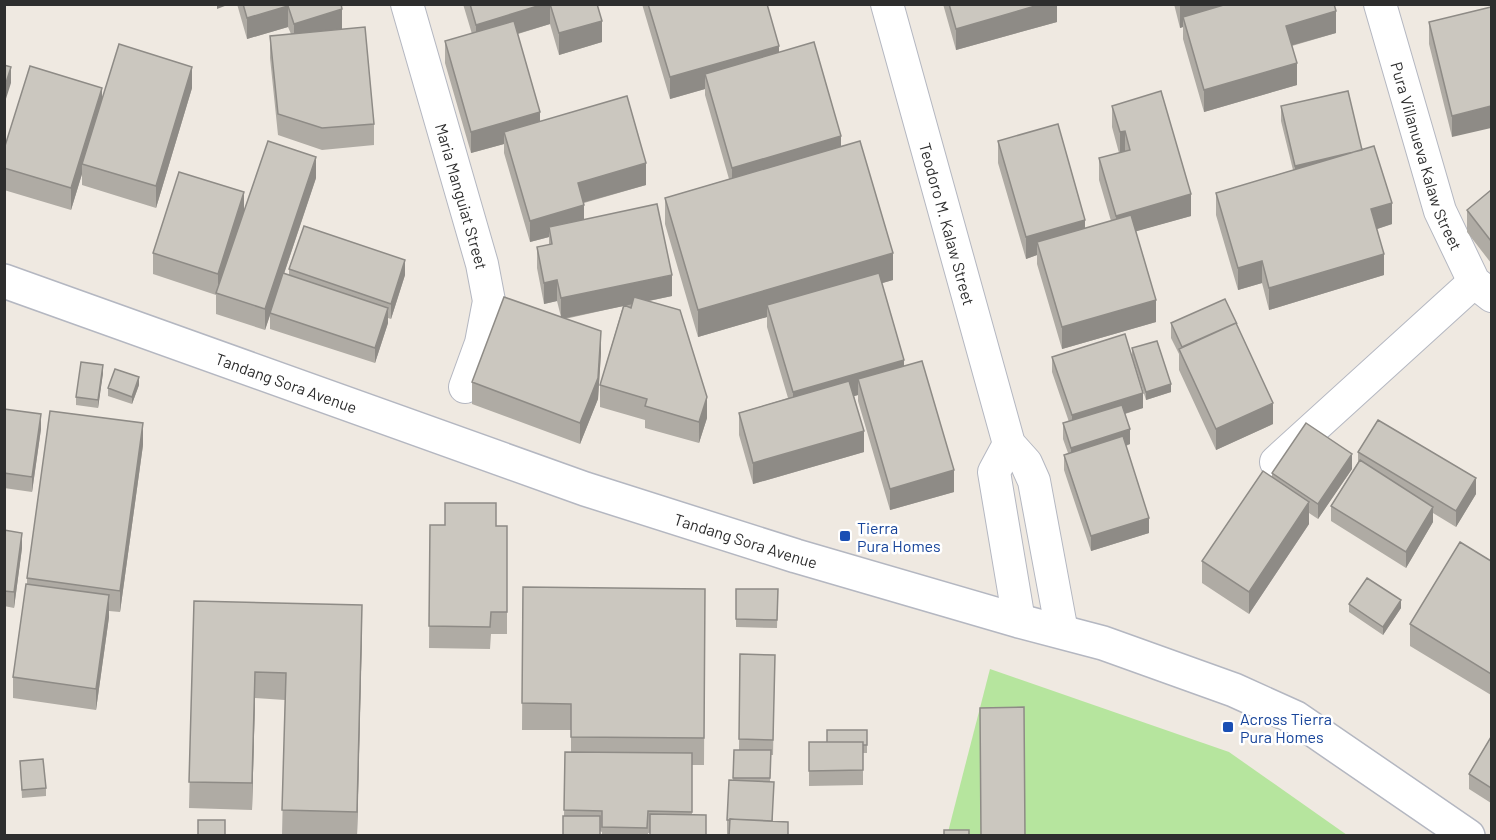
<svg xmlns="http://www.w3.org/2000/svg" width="1496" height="840" viewBox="0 0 1496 840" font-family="Barlow,sans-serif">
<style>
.green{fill:#b6e59e}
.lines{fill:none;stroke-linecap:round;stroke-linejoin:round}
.street-casing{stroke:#b4b7c1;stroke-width:34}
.secondary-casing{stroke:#b4b7c1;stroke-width:36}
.street{stroke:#fff;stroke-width:32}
.secondary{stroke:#fff;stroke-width:33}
.wall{fill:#afaba4}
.shaded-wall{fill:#8e8b86}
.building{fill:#cbc7bf;stroke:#8e8b86;stroke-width:1.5}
.transit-dot{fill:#1a4fb4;stroke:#fff;stroke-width:2}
.labels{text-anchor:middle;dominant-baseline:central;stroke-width:5;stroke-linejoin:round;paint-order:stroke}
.street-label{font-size:16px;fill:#2e2e2e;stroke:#fff}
.transit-label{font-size:16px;fill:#164399;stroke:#fff;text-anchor:start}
</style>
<rect width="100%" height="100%" fill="#efe9e1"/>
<!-- green -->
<path class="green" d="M990 669 1229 752 1347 835 947 836Z"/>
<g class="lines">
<defs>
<g id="street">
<path id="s1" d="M407 4 482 264 489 301 481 343 465 387"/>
<path id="s2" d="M887 4 1009 444 1026 463 1034 481 1062 632"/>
<path id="s3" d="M1380 4 1440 211 1474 282 1492 296"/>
<path d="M1009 444 994 472 1019 621"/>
<path d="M1276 462 1474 282"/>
</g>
<g id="secondary">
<path id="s4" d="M4 281 585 489 796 556 1019 621 1103 643 1234 690 1296 718 1468 836"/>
</g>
</defs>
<!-- street casing -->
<use href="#street" class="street-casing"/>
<!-- secondary casing -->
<use href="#secondary" class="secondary-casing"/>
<!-- street -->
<use href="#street" class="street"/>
<!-- secondary -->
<use href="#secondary" class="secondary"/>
</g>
<!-- wall -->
<path class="wall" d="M237 4H341L342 29 374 124V145L322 150 278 135 270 58V36L291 34 288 27 247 39Z
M463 4H597L602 42 559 55 550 24 518 34 540 121 646 185 584 203V219L672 296 649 301 707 418 699 443 645 428V420L600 407V385L623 306 565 319 601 353 598 399 580 444 472 404V382L561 317 557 301 544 304 537 268V247L549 245V237L530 242 504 153V144L471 153 445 63V41L472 34Z
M642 4H767L779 52 841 147 893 280 882 283 904 366 954 492 890 510 858 401V395L854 396 864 452 753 484 739 435V413L788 398 767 327V317L698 337 665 224V198L729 179 705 95V89L670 99Z
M943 4H1057V22L956 50Z
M1174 4H1334L1336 33 1292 46 1297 85 1204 112 1183 39V27L1180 28Z
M1491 7 1452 137 1429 44V22Z
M192 88 156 208 82 185V174L71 210 4 190V149L102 100Z
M1112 106 1191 216 1136 231 1156 322 1062 349 1037 264V255L1026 259 998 163V141L1085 228 1111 221 1099 180V158L1119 153 1112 127Z
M1281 106 1362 150 1392 224 1377 229 1384 275 1269 310 1262 283 1238 290 1216 215V193L1293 170 1281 121Z
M316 178 284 274 289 275V269L405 275 391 319 388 318V323L375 363 270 329V315L265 330 216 314V295L153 274V253Z
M1491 190V263L1467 232V210Z
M1171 323 1273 424 1216 450 1179 370V354L1171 338Z
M1132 348 1171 392 1146 400 1132 356Z
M1052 357 1143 408 1125 414 1130 444 1126 446 1149 533 1091 551 1064 470V455L1068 453 1063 439V423L1069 422 1052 372Z
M103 373 98 408 76 405V397Z
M139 385 132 404 108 396V388Z
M4 409 41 429 32 492 4 488Z
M143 445 120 612 109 611V617L96 710 13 698V677L27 584V578Z
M1358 452 1476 494 1456 527 1433 513V522L1406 568 1331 521V506L1358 462Z
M1352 469 1318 519 1309 513V524L1249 614 1202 583V561L1272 477V473Z
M430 525 507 526V634H491L490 649 429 648Z
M4 530 22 548 14 608 4 606Z
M1491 561V695L1410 646V624Z
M523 587 705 589 704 765H692V814L650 833H648V836H602V832L564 816 565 752H571V730H522Z
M736 589H778L777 628 736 627Z
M194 601 362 631 357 836H282L285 700 255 698 252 810 189 808Z
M1349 604 1401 608 1383 635 1349 612Z
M740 654 775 655 773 755H771L770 782 773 821 788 836H727V820L733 781 734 750H739Z
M867 730V753H863V785L809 786V742H827Z
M1491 737V803L1469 789V774Z
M20 761 46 788V796L22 798Z"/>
<!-- shaded-wall -->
<path class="shaded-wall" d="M217 4H230L217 9Z
M544 4H550V24L476 46V25Z
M1042 4H1057V22L956 50V29Z
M1186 4H1260L1183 17V27L1180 28V6Z
M288 6V27L247 39V18Z
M342 9V31L294 45V24Z
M1336 11V33L1286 47V26Z
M602 21V42L559 55V33Z
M779 46V67L705 74V89L670 99V77Z
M1297 63V85L1204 112V90Z
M11 67V83L4 105V89Z
M192 67V88L156 208V186Z
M102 88V110L82 164V174L71 210V188Z
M1491 106V128L1452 137V116Z
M540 112V133L504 132V144L471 153V132Z
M1125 131V152L1120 154V132Z
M841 136V158L732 189V168Z
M1362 150 1295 181V166Z
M316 157V178L265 330V309Z
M646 163V185L578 204V183Z
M244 192V213L218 295V274Z
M1191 194V216L1116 237V216Z
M1392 203V224L1371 231V209Z
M584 205V226L549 227V237L530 242V221Z
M1085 220V241L1037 242V255L1026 259V237Z
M893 253V280L770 316 767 305V317L698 337V310Z
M1384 254V275L1269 310V288Z
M405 260V275L391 319V304Z
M1262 261V283L1238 290V268Z
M672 275V296L561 319V298Z
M557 280V301L544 304V283Z
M1156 300V322L1062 349V327Z
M388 308V323L375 363V348Z
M601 331V353L598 399 580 444V423Z
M904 360V381L858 379V395L793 414V392Z
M103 365V373L98 408V400Z
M139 377V385L132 404V397Z
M1171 384V392L1146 400V392Z
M1143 393V408L1072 430V415Z
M707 397V418L699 443V422Z
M1273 403V424L1216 450V429Z
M41 414V429L32 492V477Z
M143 423V445L120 612V591Z
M1130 429V444L1071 463V448Z
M864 431V452L753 484V463Z
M1352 454V469L1318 519V504Z
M954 470V492L890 510V489Z
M1476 478V494L1456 527V511Z
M1309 502V524L1249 614V592Z
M1433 507V522L1406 568V552Z
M1149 518V533L1091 551V536Z
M22 533V548L14 608V592Z
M109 595V617L96 710V689Z
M1401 600V608L1383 635V627Z
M362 605V631L357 836V812Z
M255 672V698L252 810V783Z"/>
<!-- building -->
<path class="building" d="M243 4H341L342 9 294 24 288 6 247 18Z
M470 4H544L476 25Z
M550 4H597L602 21 559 33Z
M648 4H767L779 46 670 77Z
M949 4H1042L956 29Z
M1227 4H1334L1336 11 1286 26 1297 63 1204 90 1183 17Z
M1491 7V106L1452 116 1429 22Z
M514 21 540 112 471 132 445 41Z
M365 27 374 124 322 128 278 114 270 36Z
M814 42 841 136 732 168 705 74Z
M119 44 192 67 156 186 82 164Z
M4 65 11 67 4 89Z
M30 66 102 88 71 188 4 168V149Z
M1161 91 1191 194 1116 216 1099 158 1130 150 1125 131 1120 132 1112 106Z
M1348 91 1362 150 1295 166 1281 106Z
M627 96 646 163 578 183 584 205 530 221 504 132Z
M1058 124 1085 220 1026 237 998 141Z
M268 141 316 157 265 309 216 293Z
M860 141 893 253 698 310 665 198Z
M1374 146 1392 203 1371 209 1384 254 1269 288 1262 261 1238 268 1216 193Z
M179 172 244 192 218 274 153 253Z
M1491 190V241L1467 210Z
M657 204 672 275 561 298 557 280 544 283 537 247 552 244 549 227Z
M1131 215 1156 300 1062 327 1037 242Z
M304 226 405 260 391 304 289 269Z
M283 273 388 308 375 348 270 313Z
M879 273 904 360 793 392 767 305Z
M504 297 601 331 598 378 580 423 472 382Z
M634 297 680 310 707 397 699 422 645 406 647 399 600 385 624 305 631 308Z
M1225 299 1237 324 1236 323 1182 347 1171 323Z
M1236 323 1273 403 1216 429 1179 349Z
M1125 334 1143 393 1072 415 1052 357Z
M1157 341 1171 384 1146 392 1132 348Z
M922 361 954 470 890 489 858 379Z
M81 362 103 365 98 400 76 397Z
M115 369 139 377 132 397 108 388Z
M849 381 864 431 753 463 739 413Z
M1122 405 1130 429 1071 448 1063 423Z
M4 409 41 414 32 477 4 473Z
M50 411 143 423 120 591 27 578Z
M1378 420 1476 478 1456 511 1358 452Z
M1306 423 1352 454 1318 504 1272 473Z
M1123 436 1149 518 1091 536 1064 455Z
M1360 460 1433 507 1406 552 1331 506Z
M1263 471 1309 502 1249 592 1202 561Z
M445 503H496V526H507V612H491L490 627 429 626 430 525H445Z
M4 530 22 533 14 592 4 591Z
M1460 542 1491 561V674L1410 624Z
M1367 578 1401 600 1383 627 1349 604Z
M26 584 109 595 96 689 13 677Z
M523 587 705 589 704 738 571 737V704L522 703Z
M736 589H778L777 620 736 619Z
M194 601 362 605 357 812 282 810 286 673 255 672 252 783 189 782Z
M740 654 775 655 773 740 739 739Z
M1024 707 1025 836H981L980 708Z
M827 730H867V745H863V742H827Z
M1491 737V788L1469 774Z
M809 742H863V770L809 771Z
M734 750H771L770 778H733Z
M565 752 692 753V812L648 811 647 828 602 827V811L564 810Z
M43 759 46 788 22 790 20 761Z
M729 780 774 782 772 821 730 819V820H727Z
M650 814 706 815V836H650Z
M563 816H600V836H563Z
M730 819 788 822V836H729Z
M198 820H225V836H198Z
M944 830H969V836H944Z"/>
<!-- markers -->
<g class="transit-dot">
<rect x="839" y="530" width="12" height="12" rx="3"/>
<rect x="1222" y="721" width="12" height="12" rx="3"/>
</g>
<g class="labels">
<!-- street labels -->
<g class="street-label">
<text stroke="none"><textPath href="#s3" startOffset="159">Pura Villanueva Kalaw Street</textPath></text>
<text stroke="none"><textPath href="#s1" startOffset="200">Maria Manguiat Street</textPath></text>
<text stroke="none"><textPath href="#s2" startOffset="228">Teodoro M. Kalaw Street</textPath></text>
<text stroke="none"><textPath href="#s4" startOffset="300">Tandang Sora Avenue</textPath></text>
<text stroke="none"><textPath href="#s4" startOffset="786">Tandang Sora Avenue</textPath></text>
</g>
<!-- transit labels -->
<g class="transit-label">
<text x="857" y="527">Tierra<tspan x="857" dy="18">Pura Homes</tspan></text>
<text x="1240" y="718">Across Tierra<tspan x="1240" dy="18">Pura Homes</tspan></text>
</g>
</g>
<!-- border -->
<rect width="1496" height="840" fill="none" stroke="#2e2e2e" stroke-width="12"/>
</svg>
